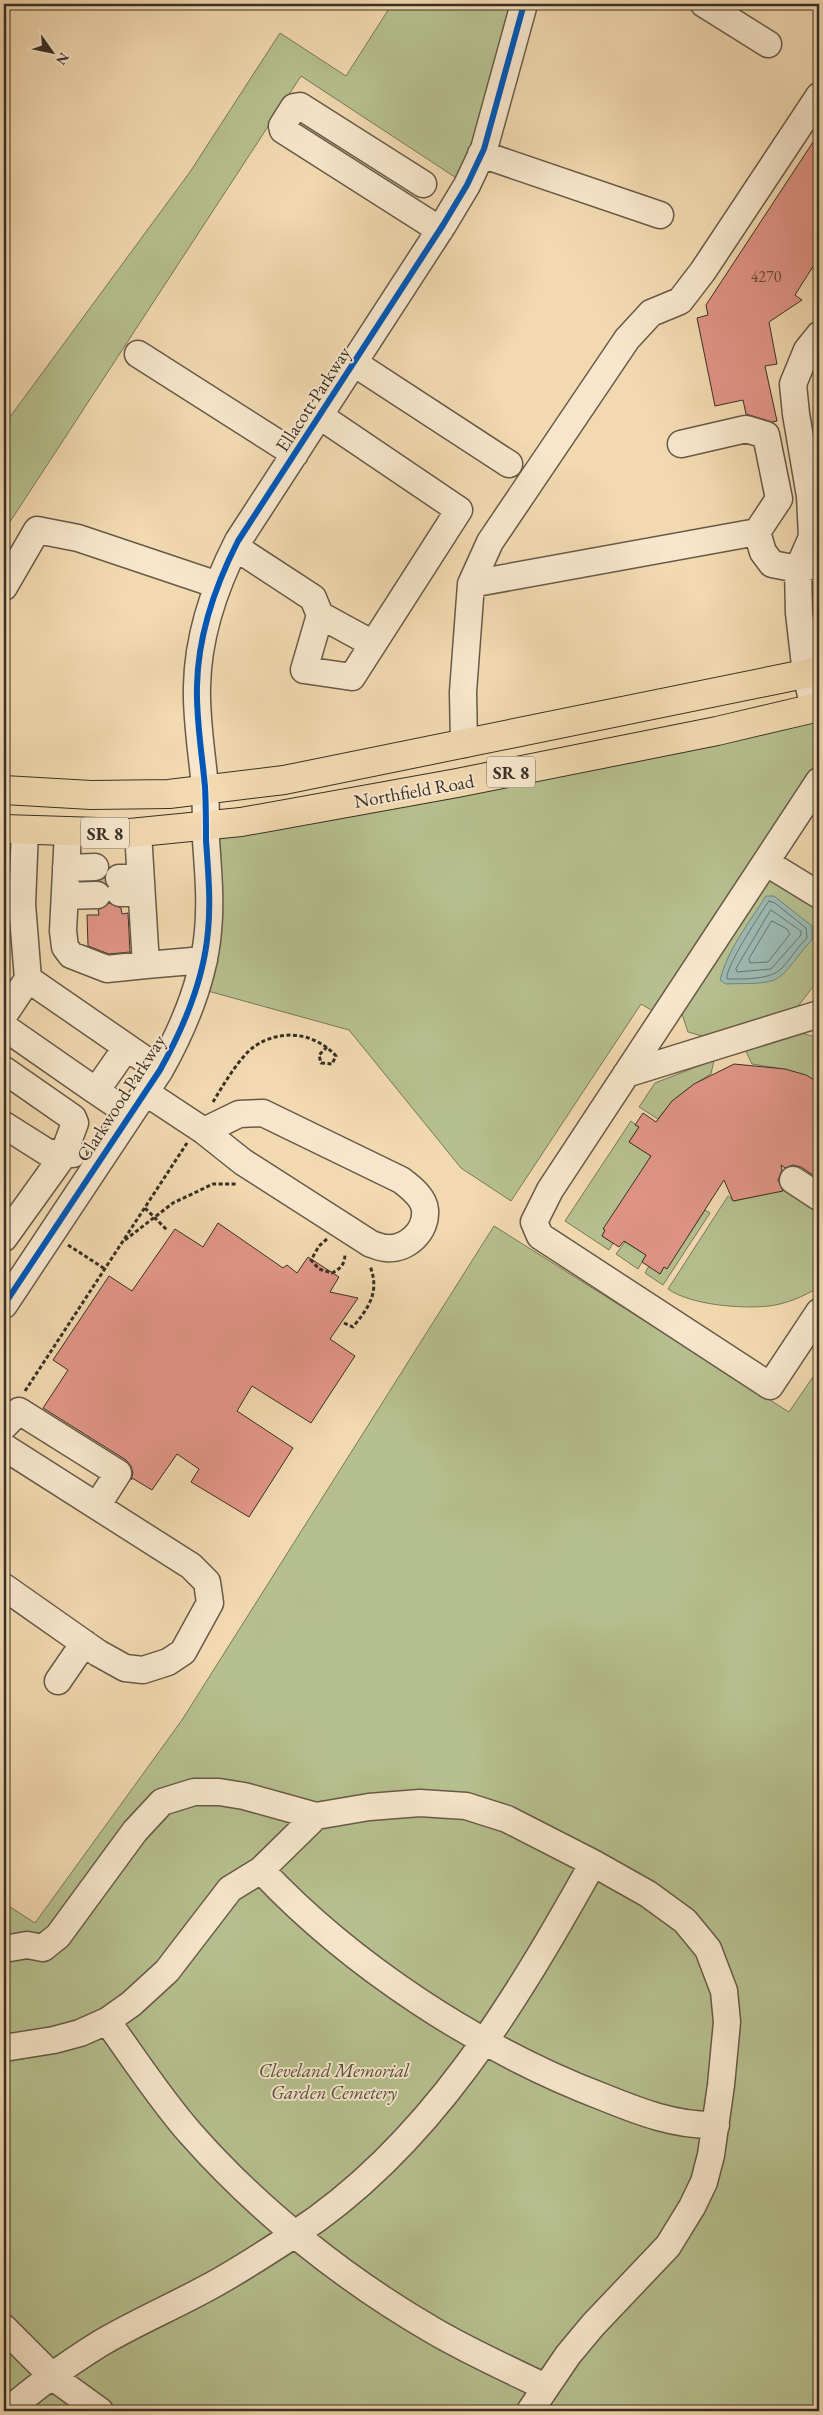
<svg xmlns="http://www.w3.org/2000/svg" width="823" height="2415" viewBox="0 0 823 2415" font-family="'EB Garamond',serif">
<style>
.green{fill:#b6c08e;stroke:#77785a}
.water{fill:#9cb9b2;stroke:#74827a}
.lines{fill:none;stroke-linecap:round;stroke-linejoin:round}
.shore{stroke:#6a746c;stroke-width:1}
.building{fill:#e19587;stroke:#383026}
.minor-tunnel{stroke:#cdb794;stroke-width:26;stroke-dasharray:26 13;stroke-linecap:butt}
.minor-casing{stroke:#665a48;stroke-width:29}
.major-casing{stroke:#383026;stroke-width:30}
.path{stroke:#383026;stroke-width:3;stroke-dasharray:4 2.5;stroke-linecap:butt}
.minor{stroke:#f7e6cc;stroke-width:26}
.major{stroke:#f2d9b0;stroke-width:28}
.cycleway-casing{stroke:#f7e6cc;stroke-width:9}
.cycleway{stroke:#0057b8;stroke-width:6}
.labels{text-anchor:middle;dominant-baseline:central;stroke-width:4;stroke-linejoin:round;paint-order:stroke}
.number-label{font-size:16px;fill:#62493e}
.shield{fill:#f7e6cc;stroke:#716758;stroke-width:1}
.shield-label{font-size:18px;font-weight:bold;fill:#383026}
.street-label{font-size:19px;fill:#383026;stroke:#f7e6cc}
.park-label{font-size:19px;font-style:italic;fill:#514d3b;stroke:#f7e6cc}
</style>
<rect width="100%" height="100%" fill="#f2d9b0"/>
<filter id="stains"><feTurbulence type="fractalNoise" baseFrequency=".004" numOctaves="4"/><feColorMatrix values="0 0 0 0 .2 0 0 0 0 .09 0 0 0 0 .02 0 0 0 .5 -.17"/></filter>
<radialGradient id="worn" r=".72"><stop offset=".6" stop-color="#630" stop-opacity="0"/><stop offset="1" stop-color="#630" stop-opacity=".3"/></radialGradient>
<!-- green -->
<path class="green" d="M392 4H524L467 185 301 76 4 531V425L190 172 280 33 346 76Z
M814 708C820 730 823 756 816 777L658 1014 641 1004 511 1201 461 1168 349 1030 197 988 206 827Z
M774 878 819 908V979L795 1010 709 1038 688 1032 681 1011 763 880Z
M797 1032 819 1038V1083C798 1070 776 1068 752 1064L745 1049Z
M714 1060 711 1074C690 1086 672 1099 658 1119L639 1107 655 1083Z
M631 1121 639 1127 629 1142 651 1156 602 1236 613 1243 609 1250 565 1221Z
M786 1180 819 1202V1287C805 1296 786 1304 769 1306 741 1309 691 1305 668 1289L728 1196 734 1201 785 1190Z
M705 1210 710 1213 663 1285 645 1273 649 1266 660 1274 664 1267 667 1268Z
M494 1226 789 1412 819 1368V2411H4V1903L35 1923 182 1720Z
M625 1242 646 1255 638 1269 616 1254Z"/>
<!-- water -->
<path class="water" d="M766 896H774L812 926V940C801 950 786 976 774 980 760 985 741 983 726 984L720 980C727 951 750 921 766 896Z"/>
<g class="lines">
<!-- shore -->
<path class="shore" d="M769 901 775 903 806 928 807 938C797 947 791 959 781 969 770 980 743 979 727 979 724 969 761 912 769 901Z
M771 910 801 931V935L771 969 737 972 736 969Z
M772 921 787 929 790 934 768 962 750 963 749 959Z"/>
</g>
<!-- building -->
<path class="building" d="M819 133V257L795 295 802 300 769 322 777 364 765 366 777 421 772 422 746 414 743 400 715 406 697 318 708 315 706 305Z
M109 903 121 908 122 914 128 913 130 952 109 954 88 946 87 915H99L98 910Z
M734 1064 785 1069 806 1075 819 1083V1179L801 1167 793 1165 785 1168 781 1165 782 1170 778 1180 783 1191 733 1201 724 1180 667 1269 664 1267 660 1274 642 1262 646 1255 624 1241 619 1247 602 1236 605 1230 603 1229 651 1156 629 1142 639 1127 635 1125 643 1113 656 1122 672 1101 694 1084Z
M218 1223 283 1268 287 1265 297 1273 308 1257 339 1277 330 1292 358 1298 330 1339 355 1356 311 1423 252 1386 237 1411 293 1448 249 1517 191 1482 199 1469 177 1454 152 1490 132 1478 131 1480 133 1473 131 1466 126 1460 43 1408 68 1370 53 1360 109 1276 132 1291 175 1229 203 1247Z"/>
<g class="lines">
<!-- minor-tunnel -->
<path class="minor-tunnel" d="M96 880 119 878"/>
<defs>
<path id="minor" d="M704 4 768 44
M481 154 660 215
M423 184 300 106 294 107 282 126 283 130 440 230
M138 354 295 454
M354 363 509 464
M757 532 763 552 772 564 798 569 815 565
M235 547 313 598 320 615 304 670 352 677 459 510 320 416
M471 584 757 532 779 499 766 435 746 429 681 444
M4 587 37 530 78 538 218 585
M320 615 373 644
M814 708 806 674 799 613 798 569 812 537 810 496 796 414 793 384 807 350 819 335
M464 744 463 692 471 584 490 542 627 339 651 313 680 301 703 271 819 96
M819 781 550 1190 534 1222 540 1236 770 1386 819 1312
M25 830 22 904 28 979 160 1070
M68 832 63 931 65 947 71 955 107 969 146 965
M138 832 146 965 204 960
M767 863 819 895
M66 868 95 867
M119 878H129L130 893H120
M65 896 97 895
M4 1015 28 979
M4 1027 96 1091
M126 1048 96 1091 130 1114
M4 1070 73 1118 75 1123 65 1150 50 1154 4 1125
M626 1074 819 1014
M145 1092 204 1131 243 1162 371 1244C375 1245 381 1248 386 1248 407 1250 427 1231 425 1210 424 1197 410 1187 401 1180L263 1113 239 1114 204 1131
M793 1180 819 1197
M4 1238 60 1160 65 1150 73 1154
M4 1305 160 1070C184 1027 204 980 208 931 211 901 208 870 206 840 206 823 206 805 205 787 202 753 196 720 197 686 198 634 215 586 238 541L443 225 467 185 484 149 524 4
M4 1426 19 1411 118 1473 97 1506
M4 1447 191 1566 207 1582 210 1603 183 1652 168 1662 143 1670 125 1668 98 1653 4 1587
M58 1681 84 1643
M261 1870C351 1966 480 2050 603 2097 640 2112 676 2126 716 2125
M4 1949 27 1945 43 1948 58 1936 135 1831 162 1802 194 1792H219L244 1796 316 1816
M107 2021C134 2058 160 2099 191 2134 259 2211 344 2279 434 2331 470 2352 508 2369 545 2387
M4 2048 54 2040 80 2033 107 2021 131 2004 167 1971 230 1889 261 1870 316 1816 369 1807 420 1803 466 1806 507 1819 593 1863 648 1894 685 1921 708 1949 724 1991 727 2022 721 2085 711 2155 704 2182 692 2207 668 2246 593 2325 568 2355 530 2411
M4 2328 53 2377 100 2411
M8 2411C36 2386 69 2363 101 2343 135 2323 172 2307 207 2288 237 2272 266 2253 295 2234 430 2146 516 2001 593 1863"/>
<path id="major" d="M4 790 91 795 169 794 284 780 819 671
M4 829 130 833 241 822 457 783 717 731 819 707"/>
</defs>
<!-- minor casing -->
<use href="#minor" class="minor-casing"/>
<!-- major casing -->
<use href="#major" class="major-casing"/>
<!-- path -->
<path class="path" d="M213 1102C222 1087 240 1056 255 1046 282 1028 315 1033 336 1056L332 1064 321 1063 319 1055 327 1047
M145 1208 167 1230
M327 1239 319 1246 311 1260 319 1269 332 1273C342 1268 345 1263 345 1253
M125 1240 173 1203 213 1184H236
M68 1245 105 1269
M344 1323 353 1327C369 1307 380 1292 370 1266
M25 1391 187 1143"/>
<!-- minor -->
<use href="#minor" class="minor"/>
<!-- major -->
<use href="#major" class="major"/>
<defs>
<path id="cycleway" d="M4 1305 160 1070C184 1027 204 980 208 931 211 901 208 870 206 840 206 823 206 805 205 787 202 753 196 720 197 686 198 634 215 586 238 541L443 225 467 185 484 149 524 4"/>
</defs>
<!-- cycleway casing -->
<use href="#cycleway" class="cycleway-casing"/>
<!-- cycleway -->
<use href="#cycleway" class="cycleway"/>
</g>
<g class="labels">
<!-- number labels -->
<g class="number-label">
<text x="766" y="276">4270</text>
</g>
<!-- shield labels -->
<g class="shield">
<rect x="487" y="756.5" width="48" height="31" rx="4"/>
<rect x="81" y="817.5" width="48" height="31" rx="4"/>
</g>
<g class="shield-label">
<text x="511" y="772">SR 8</text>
<text x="105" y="833">SR 8</text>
</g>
<!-- street labels -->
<g class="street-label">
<text transform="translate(313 399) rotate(-57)">Ellacott Parkway</text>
<text transform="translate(414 791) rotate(-10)">Northfield Road</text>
<text transform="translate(121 1098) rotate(-57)">Clarkwood Parkway</text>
</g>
<!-- park labels -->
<g class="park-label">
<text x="334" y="2070">Cleveland Memorial<tspan x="334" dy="22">Garden Cemetery</tspan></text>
</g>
</g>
<!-- margin -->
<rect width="823" height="2415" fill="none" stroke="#f2d9b0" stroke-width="20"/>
<rect x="5" y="5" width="813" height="2405" fill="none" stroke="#383026" stroke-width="2.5"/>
<rect x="10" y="10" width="803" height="2395" fill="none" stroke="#383026"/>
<!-- north arrow -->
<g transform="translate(52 52) rotate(123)" stroke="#f7e6cc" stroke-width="4" paint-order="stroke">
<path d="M0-4L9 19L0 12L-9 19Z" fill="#383026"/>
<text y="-8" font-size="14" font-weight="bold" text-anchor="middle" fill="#383026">N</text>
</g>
<rect width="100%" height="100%" filter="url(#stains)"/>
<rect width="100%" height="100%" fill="url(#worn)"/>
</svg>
